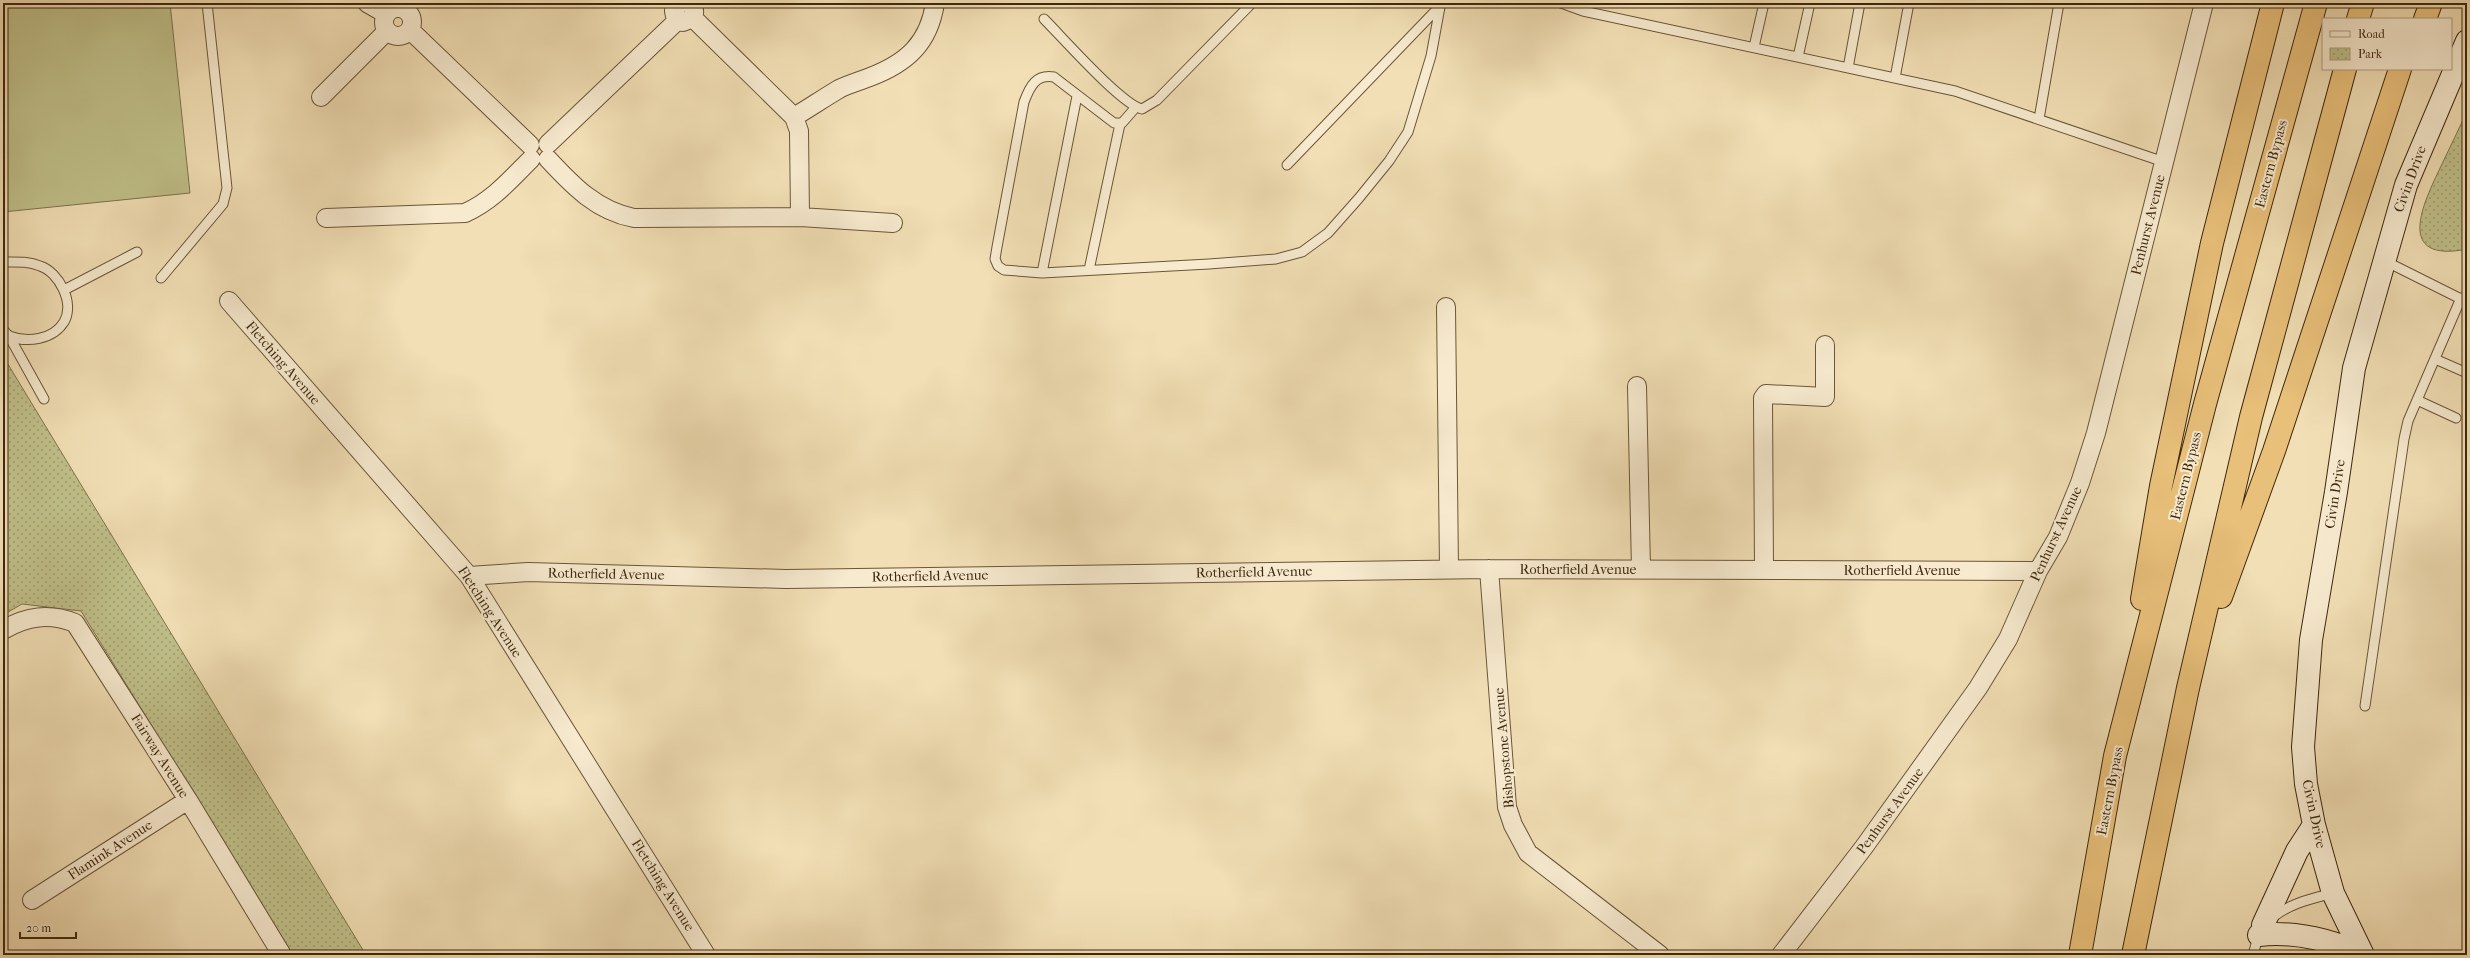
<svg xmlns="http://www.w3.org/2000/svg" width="2470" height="958" viewBox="0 0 2470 958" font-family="'IM FELL French Canon',serif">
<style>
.grass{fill:#c0c08a;stroke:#7f744c}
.park{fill:url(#park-dots);stroke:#7f744c}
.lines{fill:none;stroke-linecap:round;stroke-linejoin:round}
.lane-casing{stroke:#6b5638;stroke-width:11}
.street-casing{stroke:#6b5638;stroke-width:20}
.secondary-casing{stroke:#3e280e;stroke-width:24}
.highway-casing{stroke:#3e280e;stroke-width:24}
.lane{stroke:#f7eacf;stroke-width:9}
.street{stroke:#f7eacf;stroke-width:18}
.secondary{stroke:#f7eacf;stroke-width:22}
.highway{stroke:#e9c07a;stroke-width:22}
.labels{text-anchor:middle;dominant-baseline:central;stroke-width:4;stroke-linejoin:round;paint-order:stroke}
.street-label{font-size:14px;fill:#3e280e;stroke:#f7eacf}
</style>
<defs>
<pattern id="park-dots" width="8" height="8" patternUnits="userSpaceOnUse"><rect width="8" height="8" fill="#c0c08a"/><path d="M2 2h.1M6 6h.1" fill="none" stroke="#9d9c6f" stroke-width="1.8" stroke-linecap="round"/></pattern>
</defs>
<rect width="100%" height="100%" fill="#f2dfb5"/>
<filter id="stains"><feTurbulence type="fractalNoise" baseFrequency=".005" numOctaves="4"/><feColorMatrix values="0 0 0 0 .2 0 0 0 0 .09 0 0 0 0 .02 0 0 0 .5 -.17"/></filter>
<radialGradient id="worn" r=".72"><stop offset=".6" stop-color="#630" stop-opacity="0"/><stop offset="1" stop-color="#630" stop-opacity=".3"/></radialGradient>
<!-- grass -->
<path class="grass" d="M3 3H170L190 193 3 212Z"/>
<!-- park -->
<path class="park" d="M2467 111V245L2462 250C2392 261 2427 196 2442 164 2450 147 2459 129 2467 111Z
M3 356 366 955H293L81 611 22 604 3 615Z"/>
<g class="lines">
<defs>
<path id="lane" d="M1561 3 1583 11 1955 91 2164 162
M1044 19C1063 38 1121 104 1142 109L1157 100 1252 3
M1754 47 1764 3
M1798 57 1810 3
M1848 68 1860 3
M1895 78 1909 3
M1136 107 1122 123H1114L1054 77C1036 74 1030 86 1024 102L997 247 995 259 998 266 1004 270 1042 273 1209 264 1276 259 1302 252 1328 233 1359 198 1389 161 1408 132 1431 56 1440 7
M2039 119 2059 3
M1287 165 1440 6
M2385 261 2467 302
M3 262C16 262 28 261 40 266 59 272 75 303 64 322 53 340 27 343 9 336
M1089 270 1120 124
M1042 273 1077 96
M161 278 223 204 227 188 207 3
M64 290 137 252
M3 330 9 336 44 399
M2435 359 2467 373
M2417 400 2456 418
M2365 706 2404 439 2408 421 2461 298
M2273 917C2291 903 2311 899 2333 893
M2253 955 2259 933"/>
<path id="street" d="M367 3 386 14
M679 3 674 11 675 16 683 22 693 18C695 12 695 7 689 3
M384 22a14 14 0 1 1 28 0a14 14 0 1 1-28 0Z
M693 18 794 117 799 131 800 217
M410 30 530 145
M321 97 387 31
M794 117C809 108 824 98 839 89 849 84 860 81 870 77 907 63 929 43 935 3
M548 144 678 20
M548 159C573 186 597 211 634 218L800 217 893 223
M326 218 465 213C492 201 510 180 531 159
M229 301 469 576 706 955
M1446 307 1449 569
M1637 386 1641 569
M1489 569 1507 807 1513 825 1528 853 1660 955
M1764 570 1763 398 1766 394 1825 397V345
M469 576 528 572 786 579 1489 569 2038 571
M3 630C27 616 49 613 75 623L188 800 282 955
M32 900 188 800
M1781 955 1864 847 1978 688 2008 639 2038 571 2058 537 2080 483 2096 433 2204 3"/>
<path id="secondary" d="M2263 925 2297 851 2314 825
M2259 935C2296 931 2329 939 2363 955
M2363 955 2333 893 2314 825 2306 784 2303 747 2311 640 2336 492 2354 368 2406 185 2467 41"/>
<path id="highway" d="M2358 19 2363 3
M2425 19 2431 3
M2221 597 2274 451 2400 69
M2142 599 2161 486 2212 243 2273 3
M2080 955 2115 756 2205 404 2316 3
M2133 955 2188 688 2251 417 2345 69"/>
</defs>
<!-- lane casing -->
<use href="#lane" class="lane-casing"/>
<!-- street casing -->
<use href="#street" class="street-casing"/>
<!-- secondary casing -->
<use href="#secondary" class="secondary-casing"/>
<!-- highway casing -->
<use href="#highway" class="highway-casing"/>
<!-- lane -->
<use href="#lane" class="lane"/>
<!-- street -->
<use href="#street" class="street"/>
<!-- secondary -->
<use href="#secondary" class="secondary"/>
<!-- highway -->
<use href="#highway" class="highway"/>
</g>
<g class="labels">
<!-- street labels -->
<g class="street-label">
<text transform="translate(2271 164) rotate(-75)">Eastern Bypass</text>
<text transform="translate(2410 179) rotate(-70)">Civin Drive</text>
<text transform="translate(2148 225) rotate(-76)">Penhurst Avenue</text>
<text transform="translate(283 363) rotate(49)">Fletching Avenue</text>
<text transform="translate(2186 476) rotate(-76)">Eastern Bypass</text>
<text transform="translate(2335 494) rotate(-81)">Civin Drive</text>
<text transform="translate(2056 534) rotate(-65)">Penhurst Avenue</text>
<text x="1578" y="569">Rotherfield Avenue</text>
<text x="1902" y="570">Rotherfield Avenue</text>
<text transform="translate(1254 572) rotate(-1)">Rotherfield Avenue</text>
<text transform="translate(606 574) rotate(1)">Rotherfield Avenue</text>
<text transform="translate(930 576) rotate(-1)">Rotherfield Avenue</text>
<text transform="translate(490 612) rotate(57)">Fletching Avenue</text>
<text transform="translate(1504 748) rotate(-95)">Bishopstone Avenue</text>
<text transform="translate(160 756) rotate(58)">Fairway Avenue</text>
<text transform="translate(2110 791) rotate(-79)">Eastern Bypass</text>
<text transform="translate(1890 811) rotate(-54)">Penhurst Avenue</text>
<text transform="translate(2314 814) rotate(78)">Civin Drive</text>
<text transform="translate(110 850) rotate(-33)">Flamink Avenue</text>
<text transform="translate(663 885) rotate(58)">Fletching Avenue</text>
</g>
</g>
<!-- margin -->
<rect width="2470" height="958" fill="none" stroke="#f2dfb5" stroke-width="16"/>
<rect x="4" y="4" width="2462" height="950" fill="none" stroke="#3e280e" stroke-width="2"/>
<rect x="8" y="8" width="2454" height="942" fill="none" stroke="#3e280e"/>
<!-- legend -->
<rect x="2322" y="18" width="130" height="52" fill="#f7eacf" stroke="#ad9c82"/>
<rect x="2330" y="31" width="20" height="6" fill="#f7eacf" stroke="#ad9c82"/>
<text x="2358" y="38" font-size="12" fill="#3e280e">Road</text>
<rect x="2330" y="48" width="20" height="12" fill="url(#park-dots)" stroke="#ad9c82"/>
<text x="2358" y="58" font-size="12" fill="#3e280e">Park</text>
<!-- scale -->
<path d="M20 932v6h56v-6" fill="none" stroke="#3e280e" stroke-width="2"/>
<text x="26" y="932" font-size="12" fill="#3e280e" stroke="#f7eacf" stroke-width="3" paint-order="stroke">20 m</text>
<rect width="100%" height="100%" filter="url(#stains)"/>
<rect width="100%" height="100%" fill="url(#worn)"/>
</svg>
